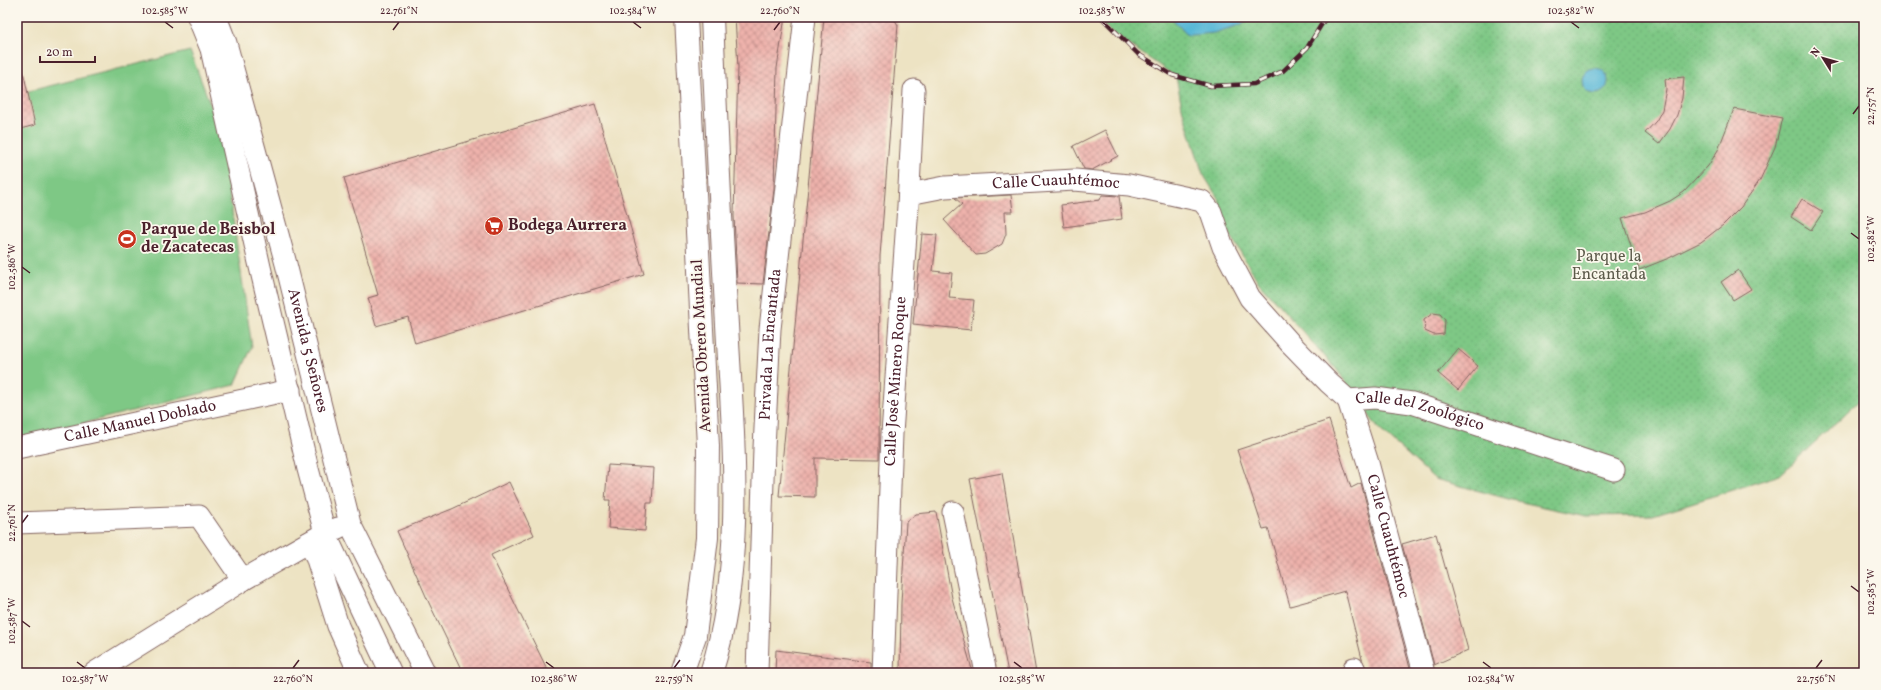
<svg xmlns="http://www.w3.org/2000/svg" width="1881" height="690" viewBox="0 0 1881 690" font-family="Vollkorn,serif">
<style>
.park{fill:url(#park-dots);stroke:#647458}
.garden{fill:#7ec885;stroke:#647458}
.water{fill:#59b8d7;stroke:#526c81}
.building{fill:url(#building-cross-hatch)}
.lines{fill:none;stroke-linecap:round;stroke-linejoin:round}
.minor-casing{stroke:#836460;stroke-width:23}
.major-casing{stroke:#836460;stroke-width:24}
.minor{stroke:#fff;stroke-width:21}
.major{stroke:#fff;stroke-width:22}
.rail-casing{stroke:#4a1f2b;stroke-width:4.5}
.rail{stroke:#fbf7ec;stroke-width:3;stroke-dasharray:9;stroke-linecap:butt}
.ticks{fill:none;stroke:#4a1f2b;stroke-width:1.5}
.labels{text-anchor:middle;dominant-baseline:central;stroke-width:3.5;stroke-linejoin:round;paint-order:stroke}
.street-label{font-size:16px;fill:#4a1f2b;stroke:#fbf7ec}
.poi-label{font-size:16px;font-weight:bold;fill:#4a1f2b;stroke:#fbf7ec;text-anchor:start}
.park-label{font-size:16px;fill:#5c5a4a;stroke:#fbf7ec}
.neatline{fill:none;stroke:#4a1f2b;stroke-width:1.5}
.ticks-label{font-size:10px;text-anchor:middle;fill:#4a1f2b}
</style>
<defs>
<pattern id="park-dots" width="8" height="8" patternUnits="userSpaceOnUse"><rect width="8" height="8" fill="#7ec885"/><path d="M2 2h.1M6 6h.1" fill="none" stroke="#6eab73" stroke-width="1.8" stroke-linecap="round"/></pattern>
<pattern id="building-cross-hatch" width="8" height="8" patternUnits="userSpaceOnUse"><rect width="8" height="8" fill="#eeb2ac"/><path d="M0 0l8 8M0 8l8-8" fill="none" stroke="#c3908c"/></pattern>
</defs>
<rect width="100%" height="100%" fill="#fbf7ec"/>
<filter id="ink" filterUnits="userSpaceOnUse"><feTurbulence type="fractalNoise" baseFrequency=".025" numOctaves="2"/><feDisplacementMap in="SourceGraphic" scale="8" xChannelSelector="R" yChannelSelector="G"/><feConvolveMatrix kernelMatrix="1 2 1 2 8 2 1 2 1" color-interpolation-filters="sRGB"/></filter>
<filter id="wash" filterUnits="userSpaceOnUse"><feTurbulence type="fractalNoise" baseFrequency=".012" numOctaves="4" result="noise"/><feDisplacementMap in="SourceGraphic" scale="16" xChannelSelector="R" yChannelSelector="G"/><feGaussianBlur stdDeviation="0.9" result="paint"/><feColorMatrix in="noise" values="0 0 0 0 0 0 0 0 0 0 0 0 0 0 0 0 0 1.4 0 .05"/><feComposite in="paint" operator="in"/></filter>
<g filter="url(#wash)">
<rect width="100%" height="100%" fill="#ede3c3"/>
<!-- park -->
<path class="park" d="M1096 17H1864V396L1780 475 1653 515 1586 516 1512 500 1435 479 1378 428 1337 370 1259 283 1226 228 1219 200 1203 174 1183 112 1176 77 1111 32Z"/>
<!-- garden -->
<path class="garden" d="M190 51 220 130 252 347 235 385 17 440V94Z"/>
<!-- water -->
<path class="water" d="M1171 17H1251L1240 25 1214 33 1193 35H1187Z
M1582 81a13 13 0 1 1 26 0a13 13 0 1 1-26 0Z"/>
<g id="blocks">
<!-- building -->
<path class="building" d="M735 17H785L777 68 774 189 763 284 737 283 734 215 738 67Z
M824 17H893L898 25 880 256 879 459 815 458V497L779 496Z
M23 71 35 125 17 130V72Z
M1684 77 1682 98 1677 115 1670 129 1659 144 1645 133 1656 121 1662 110 1666 89 1665 79Z
M595 104 644 274 415 343 408 317 376 326 368 298 378 295 344 178Z
M1734 109 1782 118 1775 147 1760 180 1741 207 1723 225 1701 242 1669 258 1639 270 1622 218 1645 212 1670 201 1684 192 1708 166 1718 150Z
M1105 130 1118 156 1092 170 1084 169 1073 146Z
M1011 195 1013 212H1005L1006 234 1002 244 985 254 976 255 944 220 962 204 955 198Z
M1102 195 1119 196 1122 219 1064 227 1061 205 1100 200Z
M1802 199 1823 212 1811 230 1791 217Z
M922 234 937 235 933 271 952 273 949 298 974 300 971 330 913 324Z
M1738 270 1751 289 1733 300 1721 282Z
M1433 313 1440 314 1445 320 1444 334 1434 335 1425 331 1424 320Z
M1458 349 1478 366 1458 390 1438 373Z
M1329 420 1351 488 1361 483 1411 672 1368 673 1362 659 1345 591 1290 606 1268 528 1263 529 1237 450Z
M608 465 654 468 652 503H647L645 531 608 528 610 500H605Z
M1002 473 1017 560 1036 673H1008L970 479Z
M509 482 534 535 491 555 549 673H463L429 603 397 531 452 509Z
M936 512 952 598 973 673H900L901 603 906 522 916 514Z
M1436 534 1468 650 1434 665 1402 544Z
M776 650 871 662V673H775Z"/>
</g>
</g>
<g filter="url(#ink)">
<use href="#blocks" fill-opacity="0" stroke="#836460" stroke-width="1"/>
<g class="lines">
<defs>
<g id="minor">
<path d="M198 17 211 49 260 267 308 469 325 533 391 673"/>
<path id="s1" d="M216 17 226 43 286 264 350 524 425 673"/>
<path id="s2" d="M909 194 945 187 1075 180 1129 185 1202 201 1211 212 1223 247 1250 298 1291 344 1329 383 1348 400 1375 398 1412 403 1614 470"/>
<path id="s3" d="M1348 400 1368 463 1424 673"/>
<path id="s4" d="M17 448 290 390"/>
<path d="M953 512 986 673"/>
<path d="M17 523 199 516 243 580"/>
<path d="M308 543 316 556 338 626 359 673"/>
<path d="M1354 668 1356 673"/>
<path d="M94 673 243 580 325 533 338 528"/>
<path id="s5" d="M757 673 764 448 770 329 805 17"/>
<path id="s6" d="M883 673 892 434 908 206 914 90"/>
</g>
<path id="major" d="M682 673 695 636 707 538 708 446 686 17
M711 673C746 567 733 435 727 325 721 222 716 120 712 17"/>
</defs>
<!-- minor casing -->
<use href="#minor" class="minor-casing"/>
<!-- major casing -->
<use href="#major" class="major-casing"/>
<!-- minor -->
<use href="#minor" class="minor"/>
<!-- major -->
<use href="#major" class="major"/>
<defs>
<path id="rail" d="M1101 17 1138 54 1172 75 1211 86 1254 84 1283 71 1307 48 1326 17"/>
</defs>
<!-- rail casing -->
<use href="#rail" class="rail-casing"/>
<!-- rail -->
<use href="#rail" class="rail"/>
</g>
</g>
<!-- ticks -->
<path class="ticks" d="M165 22 173 28M633 22 641 28M1102 22 1110 28M1571 22 1579 28M393 30 399 22M774 30 780 22M1853 114 1859 106M1851 233 1859 239M22 267 30 273M22 523 28 515M1851 586 1859 592M22 621 30 627M77 662 85 668M546 662 554 668M1014 662 1022 668M1483 662 1491 668M293 668 299 660M674 668 680 660M1816 668 1822 660"/>
<!-- icons -->
<defs>
<symbol id="supermarket-disc" viewBox="-11 -11 22 22"><circle r="9.5" fill="#c8321e" stroke="#fbf7ec"/><path d="M-6-5.5h2.5l.6 2H6L4.5 2H-2.5L-4.4-4H-6ZM-1.5 3.2a1.3 1.3 0 1 0 .1 0ZM3 3.2a1.3 1.3 0 1 0 .1 0Z" fill="#fff"/></symbol>
<symbol id="stadium-disc" viewBox="-11 -11 22 22"><circle r="9.5" fill="#c8321e" stroke="#fbf7ec"/><path d="M0-5a6.5 5 0 1 0 0 10a6.5 5 0 1 0 0-10ZM-3.5-1.8h7v3.6h-7Z" fill="#fff"/></symbol>
</defs>
<g fill-rule="evenodd">
<use href="#supermarket-disc" x="483" y="215" width="22" height="22"/>
<use href="#stadium-disc" x="116" y="228" width="22" height="22"/>
</g>
<g class="labels">
<!-- street labels -->
<g class="street-label">
<text stroke="none"><textPath href="#s2" startOffset="148">Calle Cuauhtémoc</textPath></text>
<text stroke="none"><textPath href="#s5" startOffset="329">Privada La Encantada</textPath></text>
<text transform="translate(702 346) rotate(-93)">Avenida Obrero Mundial</text>
<text stroke="none"><textPath href="#s1" startOffset="346">Avenida 5 Señores</textPath></text>
<text stroke="none"><textPath href="#s6" startOffset="292">Calle José Minero Roque</textPath></text>
<text stroke="none"><textPath href="#s2" startOffset="620">Calle del Zoológico</textPath></text>
<text stroke="none"><textPath href="#s4" startOffset="126">Calle Manuel Doblado</textPath></text>
<text stroke="none"><textPath href="#s3" startOffset="142">Calle Cuauhtémoc</textPath></text>
</g>
<!-- poi labels -->
<g class="poi-label">
<text x="508" y="226">Bodega Aurrera</text>
<text x="141" y="230">Parque de Beisbol<tspan x="141" dy="18">de Zacatecas</tspan></text>
</g>
<!-- park labels -->
<g class="park-label">
<text x="1609" y="257">Parque la<tspan x="1609" dy="18">Encantada</tspan></text>
</g>
</g>
<!-- margin -->
<rect width="1881" height="690" fill="none" stroke="#fbf7ec" stroke-width="44"/>
<!-- north arrow -->
<g transform="translate(1823 58) rotate(307)" stroke="#fbf7ec" stroke-width="3" paint-order="stroke">
<path d="M0-3L7 15L0 10L-7 15Z" fill="#4a1f2b"/>
<text y="-6" font-size="11" font-weight="bold" text-anchor="middle" fill="#4a1f2b">N</text>
</g>
<!-- scale -->
<path d="M40 56v6h55v-6" fill="none" stroke="#4a1f2b" stroke-width="2"/>
<text x="46" y="56" font-size="12" fill="#4a1f2b" stroke="#fbf7ec" stroke-width="3" paint-order="stroke">20 m</text>
<rect x="22" y="22" width="1837" height="646" class="neatline"/>
<g class="ticks-label">
<text x="165" y="14">102.585°W</text>
<text x="399" y="14">22.761°N</text>
<text x="633" y="14">102.584°W</text>
<text x="780" y="14">22.760°N</text>
<text x="1102" y="14">102.583°W</text>
<text x="1571" y="14">102.582°W</text>
<text transform="translate(1870 106) rotate(-90)" y="4">22.757°N</text>
<text transform="translate(1870 239) rotate(-90)" y="4">102.582°W</text>
<text transform="translate(11 267) rotate(-90)" y="4">102.586°W</text>
<text transform="translate(11 523) rotate(-90)" y="4">22.761°N</text>
<text transform="translate(1870 592) rotate(-90)" y="4">102.583°W</text>
<text transform="translate(11 621) rotate(-90)" y="4">102.587°W</text>
<text x="85" y="682">102.587°W</text>
<text x="293" y="682">22.760°N</text>
<text x="554" y="682">102.586°W</text>
<text x="674" y="682">22.759°N</text>
<text x="1022" y="682">102.585°W</text>
<text x="1491" y="682">102.584°W</text>
<text x="1816" y="682">22.756°N</text>
</g>
</svg>
